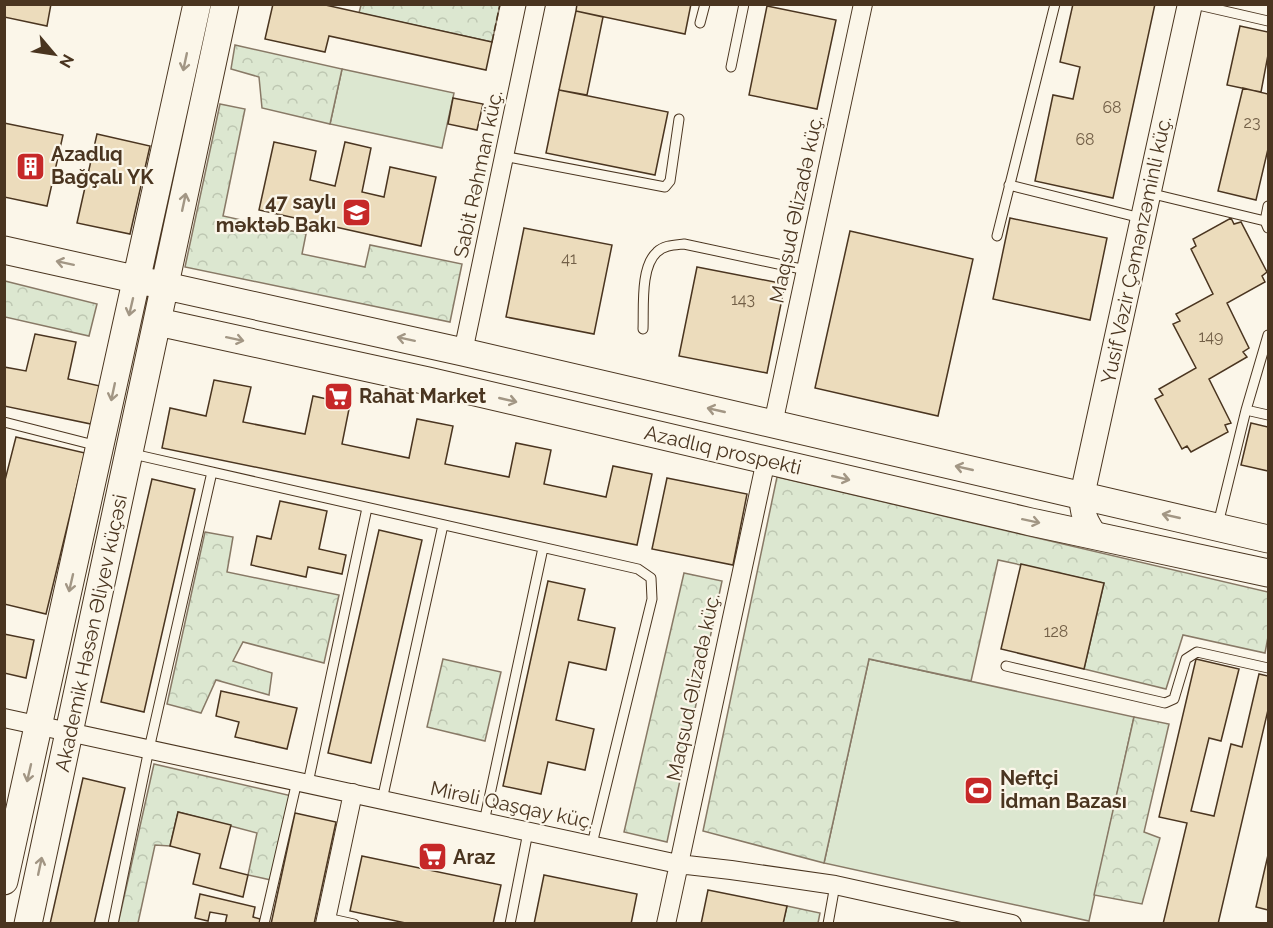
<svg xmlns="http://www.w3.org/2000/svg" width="1273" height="928" viewBox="0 0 1273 928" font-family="Raleway,sans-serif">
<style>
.grass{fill:#dce7d0;stroke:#887966;stroke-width:1.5}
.forest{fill:url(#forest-crowns);stroke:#887966;stroke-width:1.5}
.building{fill:#ecdcbc;stroke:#4a3520;stroke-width:1.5}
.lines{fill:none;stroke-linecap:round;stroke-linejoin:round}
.lane-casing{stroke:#4a3520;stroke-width:11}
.street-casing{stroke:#4a3520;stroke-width:20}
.secondary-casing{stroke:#4a3520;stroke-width:26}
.primary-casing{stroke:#4a3520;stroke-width:29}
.lane{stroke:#fbf6e9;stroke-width:9}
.street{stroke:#fbf6e9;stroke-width:18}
.secondary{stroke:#fbf6e9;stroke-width:24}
.primary{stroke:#fbf6e9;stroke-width:27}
.fence{stroke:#4a3520;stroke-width:1.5;stroke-dasharray:8 3;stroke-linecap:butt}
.oneway{stroke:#a29684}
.labels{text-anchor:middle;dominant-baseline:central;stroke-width:4.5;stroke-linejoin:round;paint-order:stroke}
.number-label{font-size:16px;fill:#725f47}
.poi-label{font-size:20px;font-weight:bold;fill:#4a3520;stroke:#fbf6e9;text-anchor:start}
.street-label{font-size:20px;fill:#4a3520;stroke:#fbf6e9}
</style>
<defs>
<pattern id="forest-crowns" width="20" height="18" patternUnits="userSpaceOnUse" patternTransform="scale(1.5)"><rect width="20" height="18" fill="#dce7d0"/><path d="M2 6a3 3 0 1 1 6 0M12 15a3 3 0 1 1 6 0" fill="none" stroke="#bec7b2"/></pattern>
</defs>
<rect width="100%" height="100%" fill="#fbf6e9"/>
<!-- grass -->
<path class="grass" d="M342 69 454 93 442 148 330 124Z
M869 659 1134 717 1089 921 824 863Z"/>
<!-- forest -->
<path class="forest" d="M361 5H500L492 42 359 13Z
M235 45 342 69 330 124 262 108 259 77 231 69Z
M220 104 245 109 223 216 306 234 302 254 365 267 370 245 462 264 450 322 185 267Z
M5 281 97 304 89 336 5 317Z
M777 477 1268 592V637L1265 653 1183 635 1166 689 1084 669 1104 583 998 560 971 681 869 659 824 863 703 831Z
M205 532 233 537 227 572 339 595 324 663 243 642 233 661 272 673 269 695 216 680 201 713 167 704Z
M684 573 722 581 667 842 624 832Z
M443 659 501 672 485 741 427 727Z
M1134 717 1169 724 1144 832 1160 838 1142 904 1094 895Z
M154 764 292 796 271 880 248 875 257 833 178 812 170 846 155 845 138 923 118 924Z
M787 906 820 913 818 923H783Z"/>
<!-- building -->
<path class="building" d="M4 4H51L47 26 4 17Z
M273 4H321L492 42 486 70 329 36 325 52 265 39Z
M577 4H691L685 34 576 11Z
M1073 4H1155L1113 198 1035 181 1053 95 1073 99 1080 67 1060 62Z
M767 6 836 20 817 109 749 95Z
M576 11 603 17 587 95 559 90Z
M1240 26 1268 32V55L1261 92 1227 85Z
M1243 88 1268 94V149L1256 200 1218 191Z
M559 90 668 112 655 175 546 153Z
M453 98 483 104 477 130 448 124Z
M4 123 63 135 47 206 4 197Z
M97 134 150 146 130 234 77 223Z
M274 142 316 151 310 180 335 186 345 142 371 148 362 192 384 197 390 167 436 177 421 246 259 210Z
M1010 218 1107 238 1090 320 993 299Z
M1231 218 1234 224 1241 222 1267 272 1262 276 1265 282 1227 303 1249 348 1243 352 1247 357 1209 379 1231 423 1225 425 1228 432 1191 452 1187 446 1182 449 1155 399 1163 395 1159 389 1196 368 1173 324 1180 321 1176 314 1213 294 1191 249 1196 246 1193 239Z
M524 228 612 245 594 334 506 317Z
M850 231 973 259 938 416 815 388Z
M697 267 785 284 767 373 679 356Z
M35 334 76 342 68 379 100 386 91 424 4 406V367L26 371Z
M214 380 251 387 243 422 305 434 313 396 350 404 342 444 409 458 417 419 453 426 445 464 509 477 516 443 551 450 544 484 606 497 613 466 652 474 637 545 162 448 170 408 206 416Z
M1251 423 1268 427V471L1241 465Z
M16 437 85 453 46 614 4 604V484Z
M667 478 747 494 733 565 652 549Z
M152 479 195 489 144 712 101 702Z
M280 501 327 511 319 549 346 555 342 574 308 567 306 577 251 565 257 536 271 539Z
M379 530 422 540 371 763 328 753Z
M1021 564 1104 583 1084 669 1001 649Z
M548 581 585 589 578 620 615 628 606 670 569 662 556 720 594 729 585 770 548 762 541 794 503 786Z
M4 634 34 640 26 678 4 673Z
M1196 659 1239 669 1221 741 1209 738 1191 811 1214 816 1231 744 1242 747 1259 674 1268 676V710L1218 924H1163L1187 823 1159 817Z
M221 691 297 708 287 749 235 737 239 722 216 716Z
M83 778 125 788 94 924H50Z
M178 812 231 825 220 868 248 875 243 897 193 884 200 854 170 846Z
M295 813 336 822 314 924H271Z
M1268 855V910L1256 907Z
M362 856 501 885 493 924H410L350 911Z
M544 875 637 894 631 924H534Z
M708 890 787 906 783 924H701Z
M200 894 255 907 253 917 260 919 259 924H225L227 915 210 912 208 921 195 918Z"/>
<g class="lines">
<defs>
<path id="lane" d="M1194 4 1268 21
M700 23 705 4
M731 67 744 4
M503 156 665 187 670 181 679 119
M1009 185 1141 218
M1149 193 1265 221
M1268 206 1265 221 1268 228
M997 236 1055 4
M643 329C644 308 640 267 657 252 664 245 675 245 684 244L806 270
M1246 410 1268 415
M4 422 98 446
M133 454 638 569 651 578 652 599 592 844
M1218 524 1246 410 1268 335
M1006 666 1165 703 1174 699 1186 659 1197 652 1268 668
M308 783 367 508
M382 800 443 525
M484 822 543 548
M327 918 354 924
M113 924 149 749 212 472
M264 924 297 781
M510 924 528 832
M828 924 835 885"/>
<path id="street" d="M463 352 536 4
M773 424 863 4
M4 718 678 864 731 870 835 885 1012 924
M325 924 353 793
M666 924 766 460"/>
<path id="secondary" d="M1095 535C1086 522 1081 512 1082 496L1190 4"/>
<path id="primary" d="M4 250 463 352 1268 539
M158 322 428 381 1031 522 1268 573
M4 881 197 4
M28 924 225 4"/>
</defs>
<!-- lane casing -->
<use href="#lane" class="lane-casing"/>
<!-- street casing -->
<use href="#street" class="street-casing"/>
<!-- secondary casing -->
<use href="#secondary" class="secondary-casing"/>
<!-- primary casing -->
<use href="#primary" class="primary-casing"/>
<!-- lane -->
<use href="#lane" class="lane"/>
<!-- street -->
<use href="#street" class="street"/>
<!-- secondary -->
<use href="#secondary" class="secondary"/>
<!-- primary -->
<use href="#primary" class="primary"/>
<!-- fence -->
<path class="fence" d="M492 42 500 4"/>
</g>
<!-- one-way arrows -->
<defs><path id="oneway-shaft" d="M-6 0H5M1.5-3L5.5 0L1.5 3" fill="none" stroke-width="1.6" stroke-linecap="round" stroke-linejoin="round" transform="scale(1.5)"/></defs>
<g class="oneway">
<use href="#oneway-shaft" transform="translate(185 62) rotate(102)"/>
<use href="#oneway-shaft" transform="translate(184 202) rotate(-78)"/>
<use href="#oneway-shaft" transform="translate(65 263) rotate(-168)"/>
<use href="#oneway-shaft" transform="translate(131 307) rotate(103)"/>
<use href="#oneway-shaft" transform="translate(235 339) rotate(12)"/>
<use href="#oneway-shaft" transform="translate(406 339) rotate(-168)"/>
<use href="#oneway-shaft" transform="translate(113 392) rotate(102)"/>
<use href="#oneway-shaft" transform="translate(508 400) rotate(13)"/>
<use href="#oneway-shaft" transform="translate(716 410) rotate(-167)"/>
<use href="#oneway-shaft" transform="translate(964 468) rotate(-167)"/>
<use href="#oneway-shaft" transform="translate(841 478) rotate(13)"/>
<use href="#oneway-shaft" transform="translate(1171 516) rotate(-167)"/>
<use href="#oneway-shaft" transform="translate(1031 521) rotate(12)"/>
<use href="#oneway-shaft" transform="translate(71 583) rotate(103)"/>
<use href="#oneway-shaft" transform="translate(29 773) rotate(103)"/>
<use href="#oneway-shaft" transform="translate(40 866) rotate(-78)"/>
</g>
<!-- icons -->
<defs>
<symbol id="building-square" viewBox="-11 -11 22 22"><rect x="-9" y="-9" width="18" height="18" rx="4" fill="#c62828" stroke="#fbf6e9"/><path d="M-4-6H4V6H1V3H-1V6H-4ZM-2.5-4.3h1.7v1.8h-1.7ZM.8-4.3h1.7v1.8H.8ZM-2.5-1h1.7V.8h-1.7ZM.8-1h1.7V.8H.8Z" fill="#fff"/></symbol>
<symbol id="school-square" viewBox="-11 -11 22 22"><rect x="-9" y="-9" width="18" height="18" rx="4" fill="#c62828" stroke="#fbf6e9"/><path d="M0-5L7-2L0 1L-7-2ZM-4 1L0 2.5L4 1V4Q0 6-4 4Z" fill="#fff"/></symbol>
<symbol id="supermarket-square" viewBox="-11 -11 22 22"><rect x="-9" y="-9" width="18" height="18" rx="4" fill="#c62828" stroke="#fbf6e9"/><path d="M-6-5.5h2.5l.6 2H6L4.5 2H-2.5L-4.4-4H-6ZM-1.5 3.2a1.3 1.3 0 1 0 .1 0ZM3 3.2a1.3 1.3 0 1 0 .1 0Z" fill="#fff"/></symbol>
<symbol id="stadium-square" viewBox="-11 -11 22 22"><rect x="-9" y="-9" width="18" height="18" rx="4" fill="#c62828" stroke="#fbf6e9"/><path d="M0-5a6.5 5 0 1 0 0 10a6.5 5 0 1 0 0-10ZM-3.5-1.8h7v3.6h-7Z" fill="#fff"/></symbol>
</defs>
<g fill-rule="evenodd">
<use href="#building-square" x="14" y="150" width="33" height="33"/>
<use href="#school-square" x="340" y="196" width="33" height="33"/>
<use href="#supermarket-square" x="322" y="380" width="33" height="33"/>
<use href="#stadium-square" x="962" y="774" width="33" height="33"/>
<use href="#supermarket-square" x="416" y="840" width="33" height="33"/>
</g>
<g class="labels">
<!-- number labels -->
<g class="number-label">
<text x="1112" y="107">68</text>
<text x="1252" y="122">23</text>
<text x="1085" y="139">68</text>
<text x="569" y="258">41</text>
<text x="743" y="299">143</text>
<text x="1211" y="336">149</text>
<text x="1056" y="631">128</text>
</g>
<!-- poi labels -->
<g class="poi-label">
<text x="51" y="154">Azadlıq<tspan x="51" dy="23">Bağçalı YK</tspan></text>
<text x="336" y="202" text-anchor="end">47 saylı<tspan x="336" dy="23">məktəb Bakı</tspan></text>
<text x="359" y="396">Rahat Market</text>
<text x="1000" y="778">Neftçi<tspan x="1000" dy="23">İdman Bazası</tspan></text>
<text x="453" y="857">Araz</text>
</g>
<!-- street labels -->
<g class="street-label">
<text transform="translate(478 174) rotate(-78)">Sabit Rəhman küç.</text>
<text transform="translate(796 209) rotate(-78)">Maqsud Əlizadə küç.</text>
<text transform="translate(1136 250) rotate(-78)">Yusif Vəzir Çəmənzəminli küç.</text>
<text transform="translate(723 450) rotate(13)">Azadlıq prospekti</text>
<text transform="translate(91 633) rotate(-78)">Akademik Həsən Əliyev küçəsi</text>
<text transform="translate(693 687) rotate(-78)">Maqsud Əlizadə küç.</text>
<text transform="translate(512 805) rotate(12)">Mirəli Qaşqay küç.</text>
</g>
</g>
<!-- border -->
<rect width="1273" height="928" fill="none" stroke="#4a3520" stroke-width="12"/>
<!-- north arrow -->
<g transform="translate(54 54) rotate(119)" stroke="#fbf6e9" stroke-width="4.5" paint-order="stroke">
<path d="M0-4.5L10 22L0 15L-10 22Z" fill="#4a3520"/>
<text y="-9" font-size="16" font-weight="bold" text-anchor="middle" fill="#4a3520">N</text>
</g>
</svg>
